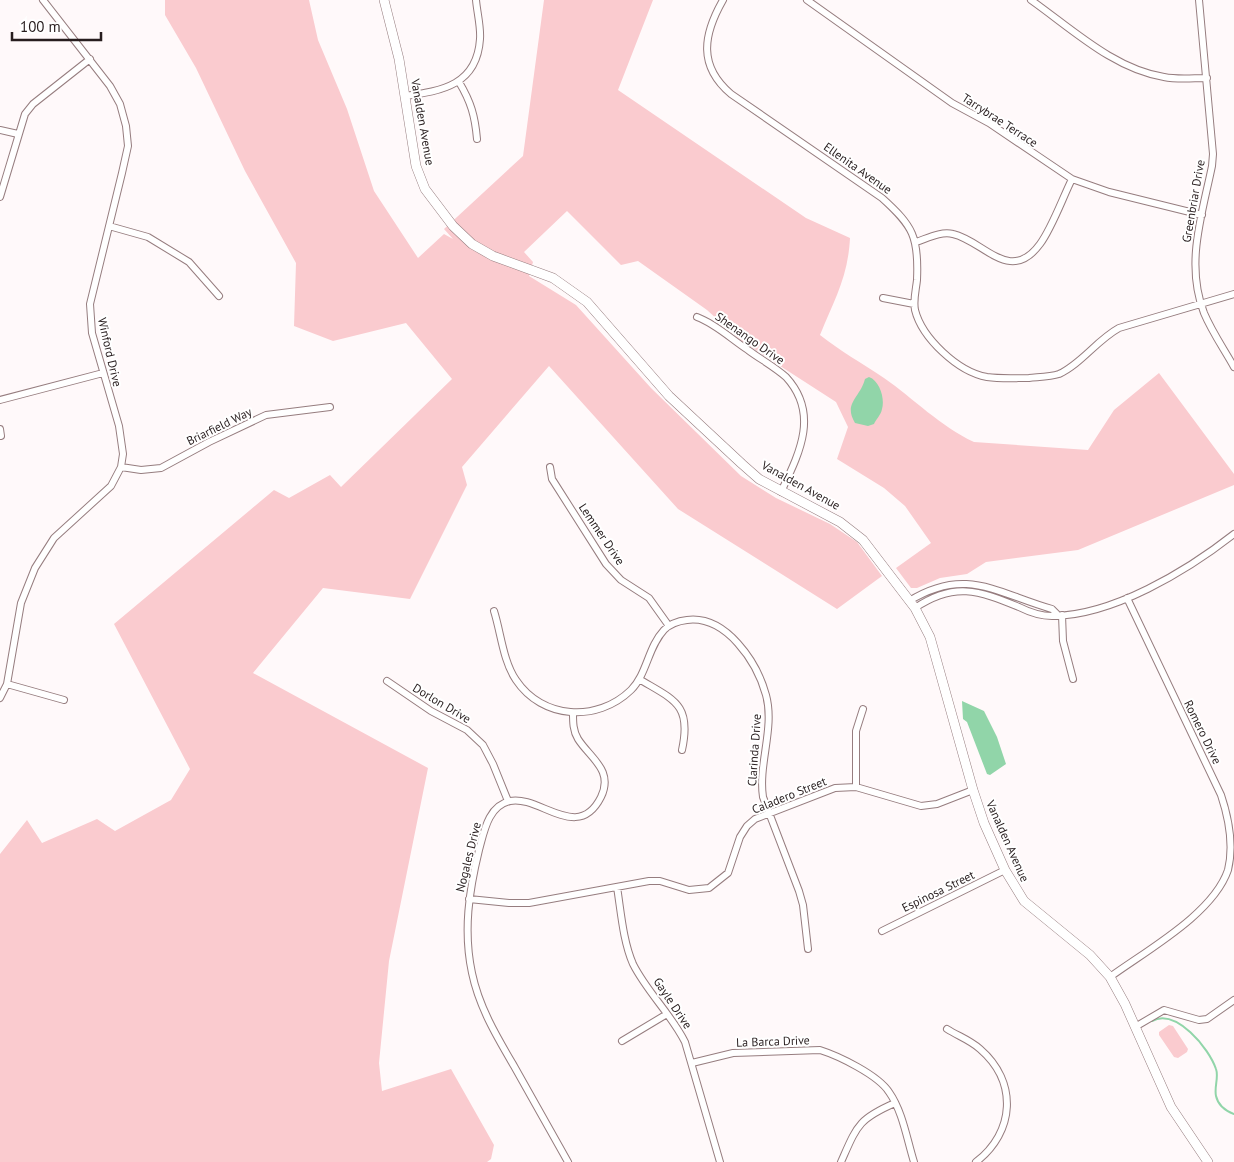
<svg xmlns="http://www.w3.org/2000/svg" width="1234" height="1162" viewBox="0 0 1234 1162" font-family="'PT Sans',sans-serif">
<style>
.green{fill:#facbcf}
.water{fill:#91d5a9}
.lines{fill:none;stroke-linecap:round;stroke-linejoin:round}
.stream{stroke:#91d5a9;stroke-width:2}
.street-casing{stroke:#967d7f;stroke-width:8}
.secondary-casing{stroke:#967d7f;stroke-width:10}
.street{stroke:#fff;stroke-width:6}
.secondary{stroke:#fff;stroke-width:9}
.labels{text-anchor:middle;dominant-baseline:central;stroke-width:4;stroke-linejoin:round;paint-order:stroke}
.street-label{font-size:12px;fill:#271d1e;stroke:#fff}
</style>
<rect width="100%" height="100%" fill="#fff9fa"/>
<!-- green -->
<path class="green" d="M165 0H309L318 40 347 109 374 191 418 258 444 234 453 239 444 229 523 156 544 0H653L618 90 806 218 850 238C848 278 834 300 820 335 840 351 862 363 884 378 914 399 940 426 974 442L1088 450 1114 410 1159 373 1234 474V485L1078 550 986 562 967 574 940 578 917 588H911L896 568 931 543 905 506 884 488 837 459 848 427 836 402 740 340 707 310 638 261 621 265 567 211 524 252 533 262 529 276 576 305 651 388 741 476 776 498 830 524 857 542 882 576 837 609 678 509 549 366 462 467 467 485 410 599 323 588 253 673 428 768 389 961 379 1063 382 1091 451 1069 494 1145 491 1159 487 1162H0V854L27 820 42 843 97 819 115 831 171 800 190 769 114 624 274 490 289 498 330 475 341 487 452 379 406 323 333 341 294 326 296 263 245 171 196 68 165 15Z
M1169 1025 1173 1026 1188 1049 1187 1052 1178 1058 1174 1057 1159 1035V1032Z"/>
<!-- water -->
<path class="water" d="M869 377C880 381 885 399 882 409 881 415 876 419 874 424L868 426 855 423C843 403 860 398 865 379Z
M962 701 984 711 997 737 1006 764 990 775 987 774 967 722 963 719Z"/>
<g class="lines">
<!-- stream -->
<path class="stream" d="M1152 1021C1176 1008 1209 1048 1216 1069 1219 1077 1214 1087 1216 1096 1218 1105 1226 1111 1234 1114"/>
<defs>
<path id="street" d="M723 0C703 35 698 66 731 94L882 198C913 226 919 237 917 280 916 290 913 300 915 310 922 338 958 372 987 377 1001 379 1015 378 1029 378 1038 377 1050 377 1059 374 1081 364 1097 340 1119 328L1234 294
M807 0 952 103 989 123 1072 179 1109 192 1202 215
M1031 0C1072 29 1114 69 1164 77 1178 80 1193 78 1207 78
M1199 0 1213 154 1212 166C1202 215 1185 264 1204 313 1212 332 1224 349 1234 367
M459 82C471 102 475 116 477 139
M405 96C442 91 477 85 480 39 481 27 477 12 476 0
M0 130 18 134
M0 197 25 114 33 104 90 59
M109 226 148 237 189 262 219 296
M916 242C928 238 941 231 953 234 984 241 1010 285 1040 244 1052 228 1063 197 1072 179
M883 298 914 304
M697 317C716 324 731 339 748 350 760 359 775 367 786 377 820 414 799 454 781 492
M0 400 103 373
M0 429 1 436
M121 467 141 470 161 468 209 442 266 415 330 407
M550 467 552 479 606 564 621 580 649 598 669 626
M909 601C966 566 996 593 1052 609L1058 615
M915 608C954 582 978 590 1019 607 1029 612 1040 616 1052 616 1112 616 1187 571 1234 534
M494 611C501 633 503 661 516 680 542 719 597 723 631 690 647 674 648 647 664 630 670 624 678 621 687 620 726 615 757 662 766 695 775 728 758 764 763 797L799 891 803 905 808 949
M1062 615 1063 641 1073 679
M639 679C674 700 692 704 682 750
M387 681 431 711 467 730 483 745 493 764 508 801
M7 684 64 700
M0 698 7 684 21 603 35 568 54 538 111 486 121 467 123 454 119 426 92 333 90 304 122 173 128 146 126 126 120 104 110 86 43 0
M856 787V731L863 709
M617 887C621 912 623 941 633 964 647 992 671 1014 685 1042L720 1162
M469 899 509 903H529L649 881H660L689 890 709 888 728 873 740 837 747 826 755 819 835 788 856 787 921 806 937 804 973 790
M882 931 1005 870
M1110 977C1147 950 1213 914 1228 870 1234 845 1229 819 1221 795L1127 598
M1135 1027 1164 1010 1199 1020 1207 1019 1234 1000
M947 1029C958 1036 970 1040 980 1049 1018 1082 1015 1132 976 1162
M622 1041 667 1014
M692 1063 733 1053 820 1050C839 1056 878 1075 889 1092 903 1112 907 1140 914 1162
M568 1162C550 1130 532 1098 514 1066 497 1037 479 1007 472 973 463 931 469 891 479 850 484 832 488 806 510 801 540 795 578 843 601 797 614 770 590 758 578 739 573 731 573 722 573 713
M841 1162C857 1126 858 1119 895 1103"/>
<path id="secondary" d="M384 0 399 59 416 166 425 189 453 226 472 244 493 256 553 278 587 302 669 396 742 464 759 479 840 522 863 540 915 608 930 637 973 790 984 823 1005 870 1024 901 1090 955 1110 977 1125 1004 1171 1107 1208 1162"/>
</defs>
<!-- street casing -->
<use href="#street" class="street-casing"/>
<!-- secondary casing -->
<use href="#secondary" class="secondary-casing"/>
<!-- street -->
<use href="#street" class="street"/>
<!-- secondary -->
<use href="#secondary" class="secondary"/>
</g>
<g class="labels">
<!-- street labels -->
<g class="street-label">
<text transform="translate(1000 120) rotate(33)">Tarrybrae Terrace</text>
<text transform="translate(423 122) rotate(80)">Vanalden Avenue</text>
<text transform="translate(858 168) rotate(35)">Ellenita Avenue</text>
<text transform="translate(1193 201) rotate(-80)">Greenbriar Drive</text>
<text transform="translate(750 338) rotate(35)">Shenango Drive</text>
<text transform="translate(110 352) rotate(77)">Winford Drive</text>
<text transform="translate(219 426) rotate(-26)">Briarfield Way</text>
<text transform="translate(801 485) rotate(29)">Vanalden Avenue</text>
<text transform="translate(602 534) rotate(56)">Lemmer Drive</text>
<text transform="translate(442 703) rotate(31)">Dorlon Drive</text>
<text transform="translate(1203 732) rotate(64)">Romero Drive</text>
<text transform="translate(754 750) rotate(-86)">Clarinda Drive</text>
<text transform="translate(789 795) rotate(-22)">Caladero Street</text>
<text transform="translate(1008 841) rotate(66)">Vanalden Avenue</text>
<text transform="translate(468 857) rotate(-76)">Nogales Drive</text>
<text transform="translate(938 891) rotate(-26)">Espinosa Street</text>
<text transform="translate(673 1003) rotate(56)">Gayle Drive</text>
<text transform="translate(773 1041) rotate(-2)">La Barca Drive</text>
</g>
</g>
<!-- scale -->
<path d="M12 32v8h89v-8" fill="none" stroke="#271d1e" stroke-width="2.5"/>
<text x="20" y="32" font-size="15" fill="#271d1e" stroke="#ffffff" stroke-width="4" paint-order="stroke">100 m</text>
</svg>
